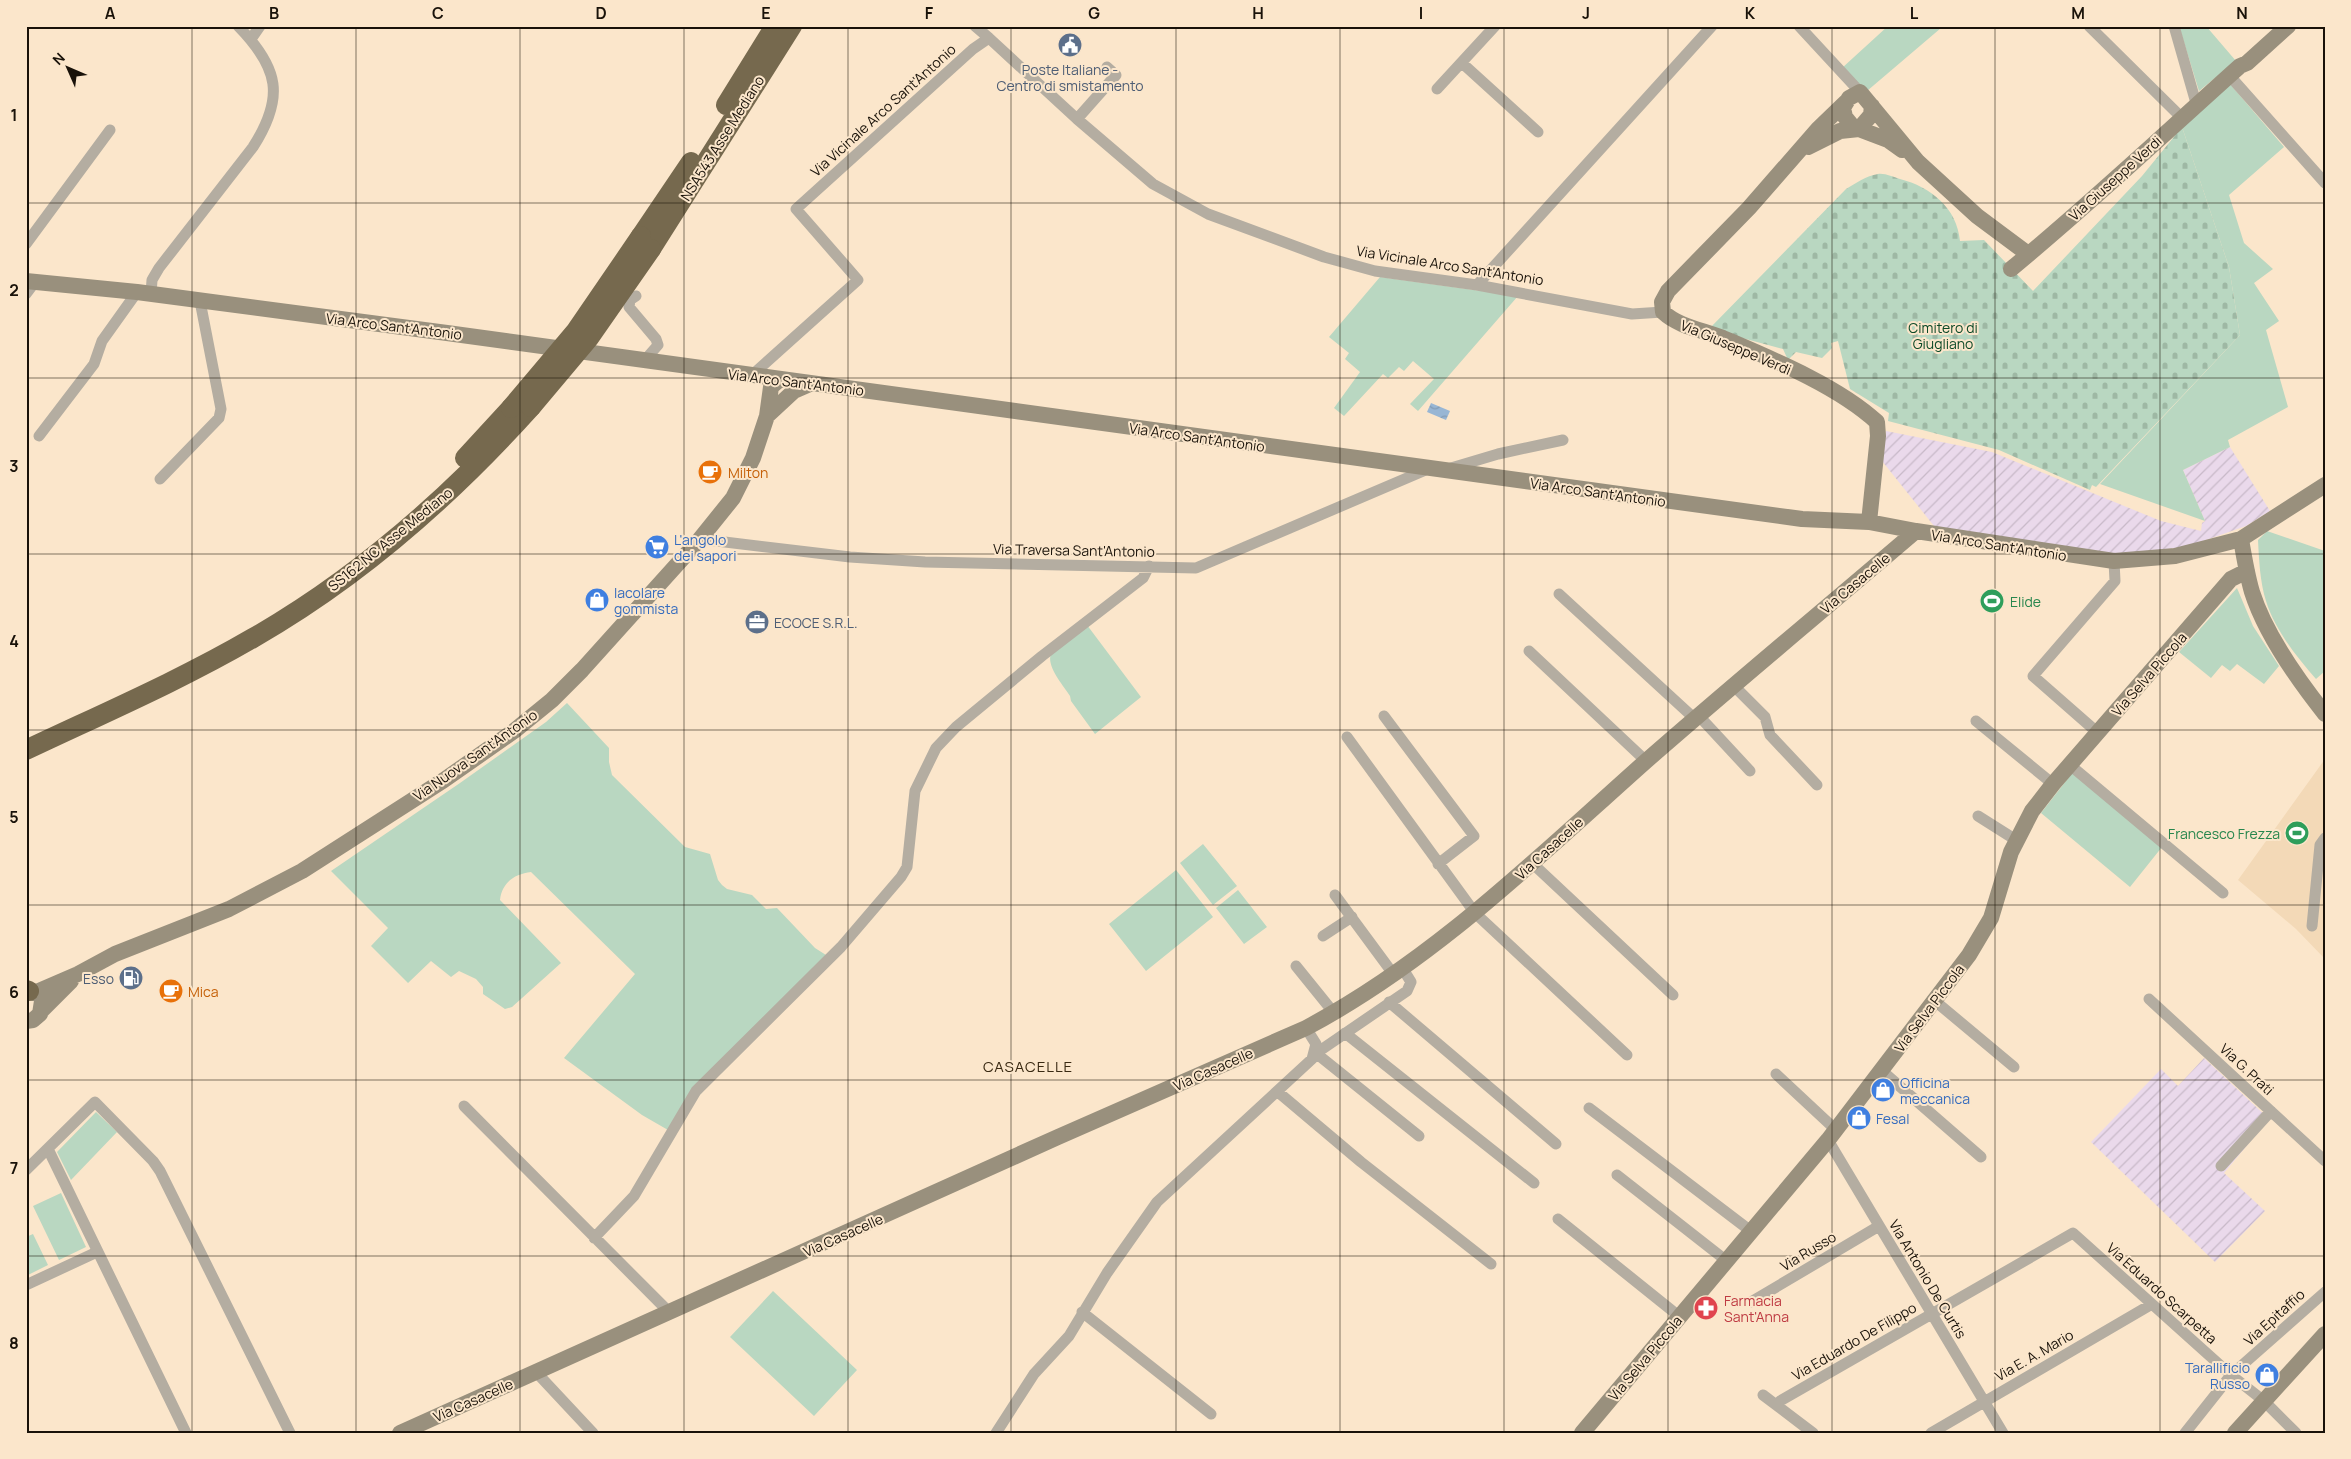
<svg xmlns="http://www.w3.org/2000/svg" width="2351" height="1459" viewBox="0 0 2351 1459" font-family="Manrope,sans-serif">
<style>
.built{fill:#f3d9b7}
.industrial{fill:url(#industrial-furrows)}
.green{fill:#b9d7c1}
.cemetery{fill:url(#cemetery-stones)}
.water{fill:url(#water-waves)}
.lines{fill:none;stroke-linecap:round;stroke-linejoin:round}
.street{stroke:#b4ada1;stroke-width:11}
.secondary{stroke:#99907d;stroke-width:16}
.highway{stroke:#76694e;stroke-width:20}
.highway-bridge{stroke:#76694e;stroke-width:20}
.grid{fill:none;stroke:#191209;stroke-width:1;stroke-opacity:0.55}
.labels{text-anchor:middle;dominant-baseline:central;stroke-width:4;stroke-linejoin:round;paint-order:stroke}
.service-label{font-size:14px;fill:#4e5e75;stroke:#fbe6cb}
.street-label{font-size:14px;fill:#191209;stroke:#fbe6cb}
.park-label{font-size:14px;fill:#0c4927;stroke:#fbe6cb}
.food-label{font-size:14px;fill:#c56008;stroke:#fbe6cb;text-anchor:start}
.shop-label{font-size:14px;fill:#366cbe;stroke:#fbe6cb;text-anchor:start}
.leisure-label{font-size:14px;fill:#27864d;stroke:#fbe6cb;text-anchor:start}
.health-label{font-size:14px;fill:#be3a42;stroke:#fbe6cb;text-anchor:start}
.neighbourhood-label{font-size:15px;letter-spacing:1px;fill:#392912;stroke:#fbe6cb}
.neatline{fill:none;stroke:#191209;stroke-width:2}
.grid-label{font-size:16px;text-anchor:middle;font-weight:bold;fill:#191209}
</style>
<defs>
<pattern id="industrial-furrows" width="10" height="10" patternUnits="userSpaceOnUse" patternTransform="scale(1.25)"><rect width="10" height="10" fill="#ead9eb"/><path d="M-1 1l2-2M0 10L10 0M9 11l2-2" fill="none" stroke="#c8b9c8"/></pattern>
<pattern id="cemetery-stones" width="16" height="16" patternUnits="userSpaceOnUse" patternTransform="scale(1.25)"><rect width="16" height="16" fill="#b9d7c1"/><path d="M2 7V4a2 2 0 0 1 4 0v3zM10 15v-3a2 2 0 0 1 4 0v3z" fill="#9eb8a4"/></pattern>
<pattern id="water-waves" width="16" height="10" patternUnits="userSpaceOnUse" patternTransform="scale(1.25)"><rect width="16" height="10" fill="#98b6d4"/><path d="M0 5q4-4 8 0t8 0" fill="none" stroke="#829bb5"/></pattern>
</defs>
<rect width="100%" height="100%" fill="#fbe6cb"/>
<!-- built -->
<path class="built" d="M2325 759V959L2296 929 2238 880Z"/>
<!-- industrial -->
<path class="industrial" d="M1886 431 1992 452 2161 521 2201 531 2202 523 2205 521 2183 470 2230 447 2270 511 2246 526 2186 547 2102 556 1938 531 1882 461Z
M2204 1058 2269 1119 2224 1173 2265 1211 2215 1262 2091 1142 2161 1069 2178 1086Z"/>
<!-- green -->
<path class="green" d="M1888 26 1941 28 1867 91 1842 68Z
M2179 26H2206L2236 61 2199 91Z
M2230 84 2284 147 2229 195 2244 243 2273 269 2254 283 2279 321 2266 330 2288 407 2228 440 2230 447 2183 470 2205 521 2100 484 2240 335 2229 267 2182 127Z
M1380 277 1518 296 1418 411 1410 404 1434 379 1413 361 1404 371 1399 367 1388 378 1383 374 1344 416 1334 408 1360 372 1345 359 1349 353 1329 337Z
M2267 531 2325 551V671L2316 679C2296 656 2275 630 2266 601 2260 582 2259 560 2258 540Z
M2237 588 2253 626 2279 666 2264 684 2237 664 2230 671 2222 665 2211 678 2179 652Z
M1087 625 1141 697 1095 734 1071 701 1070 696C1063 685 1046 666 1051 654Z
M567 703 609 748V762L612 775 685 847 710 854 718 880 722 885 727 889 752 895 766 909 777 908 815 948 826 955 668 1130 642 1115 564 1058 635 974 531 872C515 874 502 882 500 900L561 963 512 1007 505 1009 483 994V987L476 979 459 971 451 977 431 961 408 983 371 946 388 928 331 871 460 783 546 722Z
M2073 772 2162 847 2130 887 2041 813Z
M1203 844 1237 886 1213 905 1180 863Z
M1176 870 1213 917 1146 971 1109 924Z
M1238 890 1267 927 1244 944 1216 908Z
M96 1112 117 1132 71 1180 57 1152Z
M61 1193 86 1247 59 1260 33 1206Z
M33 1234 48 1265 26 1276V1237Z
M773 1291 857 1370 814 1416 730 1337Z"/>
<!-- cemetery -->
<path class="cemetery" d="M2182 127 2229 267 2240 335 2096 487 2092 485 2090 490 1999 450 1888 421 1889 413 1850 389 1838 341 1831 343 1832 348 1822 358 1796 352 1788 360 1783 349 1709 329 1846 189C1856 183 1866 176 1878 174 1885 173 1893 177 1900 179 1931 187 1957 208 1960 241L1984 240 2033 291 2142 176Z"/>
<!-- water -->
<path class="water" d="M1431 403 1450 411 1446 420 1427 412Z"/>
<g class="lines">
<!-- street -->
<path class="street" d="M975 26 989 38
M1799 26 1860 92
M2089 26 2181 117
M2174 26 2196 103
M251 39 260 26
M1462 63 1538 132
M2229 75 2325 183
M1437 89 1495 26
M1077 119 1116 75 1107 67
M26 244 110 130
M1477 285 1712 26
M26 294 35 282
M151 294 152 280 159 268 253 147C285 97 279 68 238 26
M636 296 630 300 629 307 656 339 658 345 644 361
M751 376 858 280 796 209 973 49 989 38 1077 119 1153 184 1208 214 1324 257 1375 271 1477 285 1632 314 1663 312
M39 436 94 364 102 341 137 292
M1451 468 1498 454 1563 440
M160 479 219 418 221 409 200 301
M700 539 850 557 925 562 1196 568 1428 469
M1559 594 1695 719
M1529 651 1646 761
M1734 686 1765 717 1770 735 1817 785
M1384 716 1474 836 1438 864
M1699 716 1750 771
M1976 721 2053 784
M2098 733 2033 676 2115 581 2114 561
M1347 737 1475 913 1627 1055
M2070 765 2223 893
M1978 816 2016 840
M1532 863 1673 995
M1335 895 1394 975
M2312 926 2320 845 2325 838
M1323 936 1352 917
M1296 966 1334 1013
M2149 999 2325 1161
M1935 1001 2014 1067
M1389 1002 1556 1144
M1345 1033 1534 1183
M1315 1054 1407 991 1411 982 1403 969
M1317 1054 1419 1136
M1881 1070 1981 1157
M1776 1074 1836 1130
M1278 1092 1361 1162 1491 1264
M464 1106 669 1312
M1589 1108 1752 1232
M1828 1140 2003 1433
M48 1149 186 1433
M2221 1166 2271 1111
M26 1170 95 1102 153 1161 160 1171 290 1433
M1617 1175 1728 1262
M1558 1219 1680 1317
M594 1238 634 1196 696 1091 841 947 901 877 907 867 915 791 936 748 956 727 1042 656 1143 578 1149 566
M26 1285 97 1252
M1751 1302 1879 1226
M1082 1312 1211 1414
M536 1372 593 1433
M1763 1395 1813 1433
M1780 1401 2073 1233 2231 1375 2264 1401 2296 1433
M996 1433 1034 1374 1069 1336 1107 1273 1157 1202 1312 1059 1316 1044 1306 1028
M1931 1433 2152 1304
M2185 1433 2231 1375 2325 1292"/>
<!-- secondary -->
<path class="secondary" d="M1846 102 1818 129 1749 208 1668 291 1662 302 1663 312C1679 327 1703 330 1723 338 1772 359 1838 386 1877 422L1878 436 1869 522
M1854 128 1845 117 1843 108 1849 98 1860 92 1918 162 1977 216 2028 254
M1859 129 1888 140 1902 150
M1808 147 1840 131 1859 129 1871 115 1872 106
M2011 269C2090 204 2164 134 2240 66L2247 63 2288 26
M26 281 137 292 447 333 1802 519 1869 522 1916 531 2114 561 2175 556 2241 539 2325 485
M767 416 794 391 810 384
M2241 539C2244 557 2247 575 2252 592 2265 633 2298 680 2325 714
M34 993 78 974 115 954 229 909 302 871 444 780 514 731 552 700 582 670 700 539 733 498 753 458 767 416 771 387 779 380
M42 1010 71 981
M26 1021 33 1020 40 1014 42 1001
M400 1433 1058 1137 1306 1028C1434 960 1537 858 1645 762 1734 684 1826 608 1916 531
M1582 1433 1828 1140 1969 955 1991 918 2011 852 2032 811 2053 784 2231 579 2247 571
M2235 1433 2325 1334"/>
<!-- highway -->
<path class="highway" d="M726 105 775 26
M641 236 691 162
M651 249 792 26
M465 458 511 408
M26 750C102 714 181 680 253 638 358 578 451 496 531 407
M26 990 29 991"/>
<!-- highway-bridge -->
<path class="highway-bridge" d="M531 407 589 338 651 249
M511 408 576 331 641 236"/>
</g>
<!-- grid -->
<path class="grid" d="M192 26V1433M356 26V1433M520 26V1433M684 26V1433M848 26V1433M1011 26V1433M1176 26V1433M1340 26V1433M1504 26V1433M1668 26V1433M1832 26V1433M1995 26V1433M2160 26V1433M26 203H2325M26 378H2325M26 554H2325M26 730H2325M26 905H2325M26 1080H2325M26 1256H2325"/>
<!-- icons -->
<defs>
<symbol id="civic-disc" viewBox="-11 -11 22 22"><circle r="9.5" fill="#5c6f8a" stroke="#fbe6cb"/><path d="M-.6-6.5H3V-4.5H.6V-3L4-1V1h2V6H-6V1h2V-1L-.6-3ZM-1.2 2.5V6h2.4V2.5Z" fill="#fff"/></symbol>
<symbol id="cafe-disc" viewBox="-11 -11 22 22"><circle r="9.5" fill="#e8710a" stroke="#fbe6cb"/><path d="M-5.5-4.5H6V0H3Q3 3.5 0 3.5H-2.5Q-5.5 3.5-5.5 0ZM3-3.2v2h1.7v-2ZM-6 4.5H4V6H-6Z" fill="#fff"/></symbol>
<symbol id="supermarket-disc" viewBox="-11 -11 22 22"><circle r="9.5" fill="#3f7fe0" stroke="#fbe6cb"/><path d="M-6-5.5h2.5l.6 2H6L4.5 2H-2.5L-4.4-4H-6ZM-1.5 3.2a1.3 1.3 0 1 0 .1 0ZM3 3.2a1.3 1.3 0 1 0 .1 0Z" fill="#fff"/></symbol>
<symbol id="shop-disc" viewBox="-11 -11 22 22"><circle r="9.5" fill="#3f7fe0" stroke="#fbe6cb"/><path d="M-5-2.5h2.3a2.7 3.5 0 0 1 5.4 0H5L5.5 6h-11ZM-1.5-2.5h3a1.5 2.3 0 0 0-3 0Z" fill="#fff"/></symbol>
<symbol id="stadium-disc" viewBox="-11 -11 22 22"><circle r="9.5" fill="#2e9e5b" stroke="#fbe6cb"/><path d="M0-5a6.5 5 0 1 0 0 10a6.5 5 0 1 0 0-10ZM-3.5-1.8h7v3.6h-7Z" fill="#fff"/></symbol>
<symbol id="office-disc" viewBox="-11 -11 22 22"><circle r="9.5" fill="#5c6f8a" stroke="#fbe6cb"/><path d="M-6-3h4V-5.5h4V-3h4V5H-6ZM-1-4.5V-3h2v-1.5ZM-6 0V1H6V0Z" fill="#fff"/></symbol>
<symbol id="fuel-disc" viewBox="-11 -11 22 22"><circle r="9.5" fill="#5c6f8a" stroke="#fbe6cb"/><path d="M-5.5-6h7V0h2V4h1.3V-2.5L3-4.5l.8-.8L6-3V5H2.5V1h-1V6h-7ZM-4.2-4.7v3.2H.2V-4.7Z" fill="#fff"/></symbol>
<symbol id="pharmacy-disc" viewBox="-11 -11 22 22"><circle r="9.5" fill="#e0444e" stroke="#fbe6cb"/><path d="M-2-6h4v4h4v4h-4v4h-4v-4h-4v-4h4Z" fill="#fff"/></symbol>
</defs>
<g fill-rule="evenodd">
<use href="#civic-disc" x="1056" y="31" width="28" height="28"/>
<use href="#cafe-disc" x="696" y="458" width="28" height="28"/>
<use href="#supermarket-disc" x="643" y="533" width="28" height="28"/>
<use href="#shop-disc" x="583" y="586" width="28" height="28"/>
<use href="#stadium-disc" x="1978" y="587" width="28" height="28"/>
<use href="#office-disc" x="743" y="608" width="28" height="28"/>
<use href="#stadium-disc" x="2283" y="819" width="28" height="28"/>
<use href="#fuel-disc" x="117" y="964" width="28" height="28"/>
<use href="#cafe-disc" x="157" y="977" width="28" height="28"/>
<use href="#shop-disc" x="1869" y="1076" width="28" height="28"/>
<use href="#shop-disc" x="1845" y="1104" width="28" height="28"/>
<use href="#pharmacy-disc" x="1692" y="1294" width="28" height="28"/>
<use href="#shop-disc" x="2253" y="1361" width="28" height="28"/>
</g>
<g class="labels">
<!-- service labels -->
<g class="service-label">
<text x="1070" y="69">Poste Italiane -<tspan x="1070" dy="16">Centro di smistamento</tspan></text>
<text x="774" y="622" text-anchor="start">ECOCE S.R.L.</text>
<text x="114" y="978" text-anchor="end">Esso</text>
</g>
<!-- street labels -->
<g class="street-label">
<text transform="translate(883 110) rotate(-42)">Via Vicinale Arco Sant'Antonio</text>
<text transform="translate(722 138) rotate(-58)">NSA543 Asse Mediano</text>
<text transform="translate(2115 178) rotate(-42)">Via Giuseppe Verdi</text>
<text transform="translate(1450 265) rotate(9)">Via Vicinale Arco Sant'Antonio</text>
<text transform="translate(394 326) rotate(7)">Via Arco Sant'Antonio</text>
<text transform="translate(1736 347) rotate(23)">Via Giuseppe Verdi</text>
<text transform="translate(796 382) rotate(7)">Via Arco Sant'Antonio</text>
<text transform="translate(1197 437) rotate(8)">Via Arco Sant'Antonio</text>
<text transform="translate(1598 492) rotate(8)">Via Arco Sant'Antonio</text>
<text transform="translate(390 539) rotate(-39)">SS162 NC Asse Mediano</text>
<text transform="translate(1999 545) rotate(9)">Via Arco Sant'Antonio</text>
<text transform="translate(1074 550) rotate(1)">Via Traversa Sant'Antonio</text>
<text transform="translate(1855 583) rotate(-40)">Via Casacelle</text>
<text transform="translate(2149 674) rotate(-49)">Via Selva Piccola</text>
<text transform="translate(475 755) rotate(-35)">Via Nuova Sant'Antonio</text>
<text transform="translate(1549 848) rotate(-42)">Via Casacelle</text>
<text transform="translate(1929 1008) rotate(-53)">Via Selva Piccola</text>
<text transform="translate(1213 1069) rotate(-24)">Via Casacelle</text>
<text transform="translate(2247 1069) rotate(43)">Via G. Prati</text>
<text transform="translate(843 1235) rotate(-24)">Via Casacelle</text>
<text transform="translate(1808 1251) rotate(-31)">Via Russo</text>
<text transform="translate(1928 1279) rotate(59)">Via Antonio De Curtis</text>
<text transform="translate(2162 1293) rotate(42)">Via Eduardo Scarpetta</text>
<text transform="translate(2274 1317) rotate(-42)">Via Epitaffio</text>
<text transform="translate(1854 1341) rotate(-30)">Via Eduardo De Filippo</text>
<text transform="translate(2034 1355) rotate(-30)">Via E. A. Mario</text>
<text transform="translate(1645 1358) rotate(-50)">Via Selva Piccola</text>
<text transform="translate(473 1400) rotate(-24)">Via Casacelle</text>
</g>
<!-- park labels -->
<g class="park-label">
<text x="1943" y="327">Cimitero di<tspan x="1943" dy="16">Giugliano</tspan></text>
</g>
<!-- food labels -->
<g class="food-label">
<text x="728" y="472">Milton</text>
<text x="188" y="991">Mica</text>
</g>
<!-- shop labels -->
<g class="shop-label">
<text x="674" y="539">L'angolo<tspan x="674" dy="16">dei sapori</tspan></text>
<text x="614" y="592">Iacolare<tspan x="614" dy="16">gommista</tspan></text>
<text x="1900" y="1082">Officina<tspan x="1900" dy="16">meccanica</tspan></text>
<text x="1876" y="1118">Fesal</text>
<text x="2250" y="1367" text-anchor="end">Tarallificio<tspan x="2250" dy="16">Russo</tspan></text>
</g>
<!-- leisure labels -->
<g class="leisure-label">
<text x="2010" y="601">Elide</text>
<text x="2280" y="833" text-anchor="end">Francesco Frezza</text>
</g>
<!-- health labels -->
<g class="health-label">
<text x="1724" y="1300">Farmacia<tspan x="1724" dy="16">Sant'Anna</tspan></text>
</g>
<!-- neighbourhood labels -->
<g class="neighbourhood-label">
<text x="1028" y="1066">CASACELLE</text>
</g>
</g>
<!-- border -->
<rect width="2351" height="1459" fill="none" stroke="#fbe6cb" stroke-width="55"/>
<!-- north arrow -->
<g transform="translate(68 68) rotate(315)" stroke="#fbe6cb" stroke-width="4" paint-order="stroke">
<path d="M0-4L9 19L0 12L-9 19Z" fill="#191209"/>
<text y="-8" font-size="14" font-weight="bold" text-anchor="middle" fill="#191209">N</text>
</g>
<rect x="28" y="28" width="2296" height="1404" class="neatline"/>
<g class="grid-label">
<text x="110" y="19">A</text>
<text x="274" y="19">B</text>
<text x="438" y="19">C</text>
<text x="601" y="19">D</text>
<text x="766" y="19">E</text>
<text x="929" y="19">F</text>
<text x="1094" y="19">G</text>
<text x="1258" y="19">H</text>
<text x="1421" y="19">I</text>
<text x="1586" y="19">J</text>
<text x="1750" y="19">K</text>
<text x="1914" y="19">L</text>
<text x="2078" y="19">M</text>
<text x="2242" y="19">N</text>
<text x="14" y="121">1</text>
<text x="14" y="296">2</text>
<text x="14" y="472">3</text>
<text x="14" y="647">4</text>
<text x="14" y="823">5</text>
<text x="14" y="998">6</text>
<text x="14" y="1174">7</text>
<text x="14" y="1349">8</text>
</g>
</svg>
